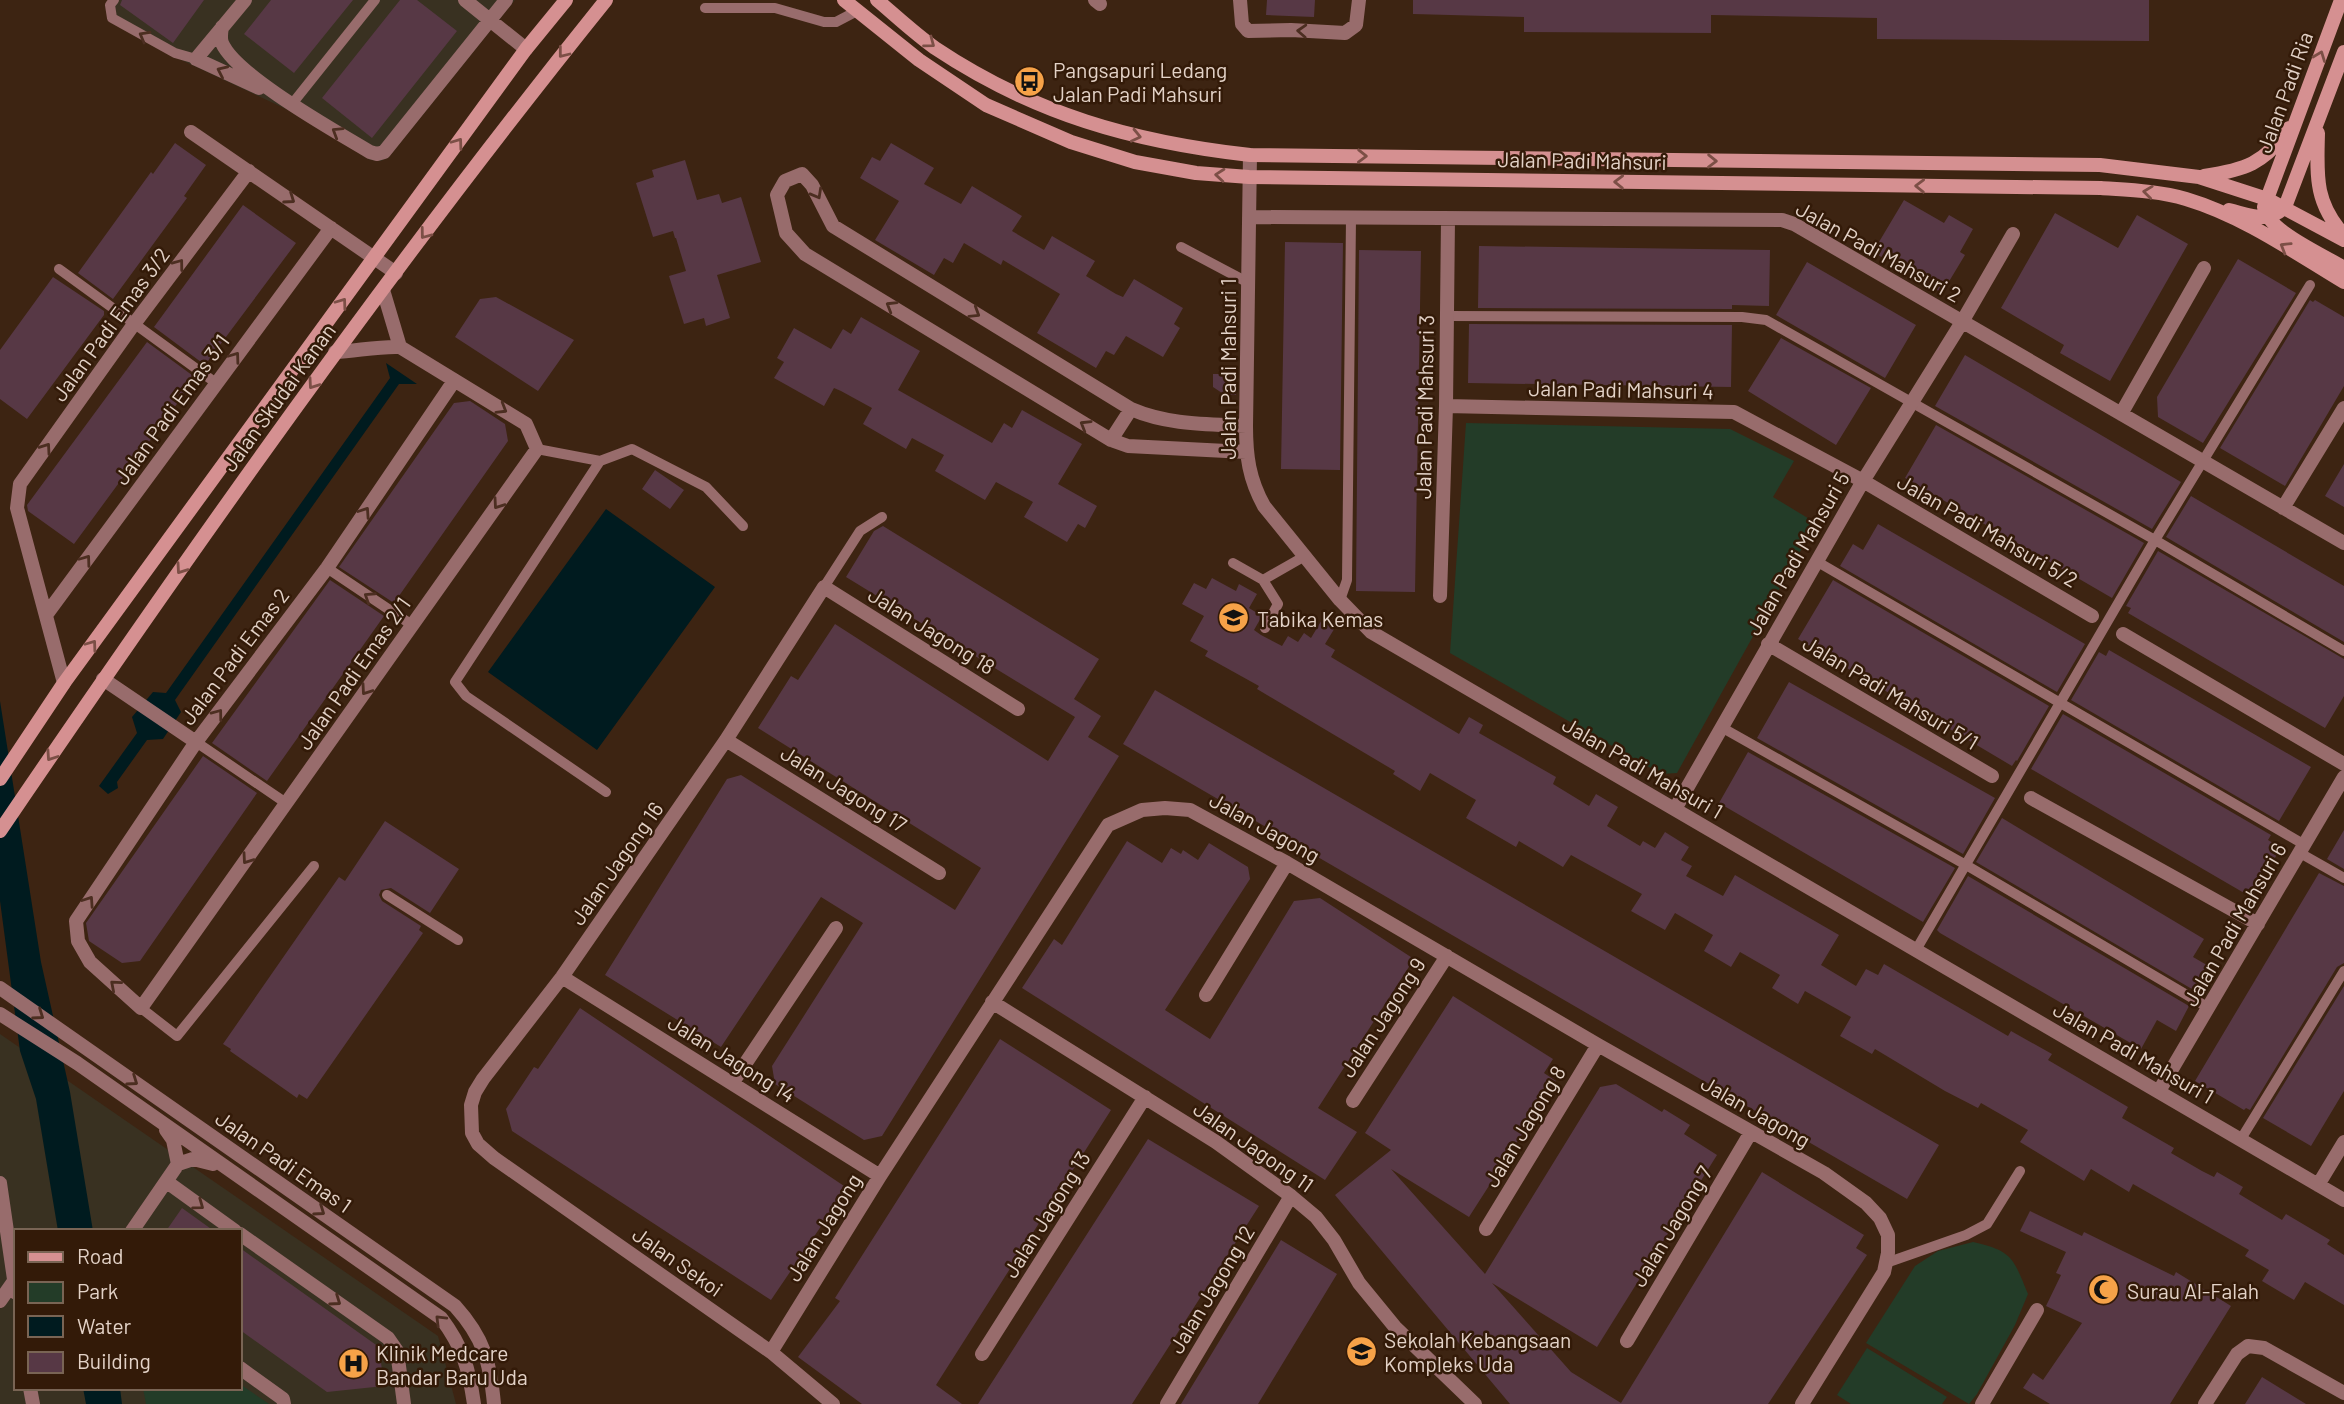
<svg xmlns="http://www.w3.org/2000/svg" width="2344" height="1404" viewBox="0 0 2344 1404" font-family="Barlow,sans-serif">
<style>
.commercial{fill:#393121;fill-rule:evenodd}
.green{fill:#233c28}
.water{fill:#001b1f}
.building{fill:#573845}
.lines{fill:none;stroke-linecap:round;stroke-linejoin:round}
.lane{stroke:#986c6c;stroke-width:10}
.street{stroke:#986c6c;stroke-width:14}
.secondary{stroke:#d59091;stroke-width:14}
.oneway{stroke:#4c2e21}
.oneway2{stroke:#7c4f46}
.labels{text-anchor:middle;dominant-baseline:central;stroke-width:5;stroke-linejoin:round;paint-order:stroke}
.poi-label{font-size:21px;fill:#e3d2c7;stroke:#331a08;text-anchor:start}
.street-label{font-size:21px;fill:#e3d2c7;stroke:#331a08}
</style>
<rect width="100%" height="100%" fill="#3d2412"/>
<!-- commercial -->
<path class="commercial" d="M108 0H515L389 157 381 161 370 160 286 109 175 57 109 21Z
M0 1034 438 1336 456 1404H0ZM16 1231H240V1388H16Z"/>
<!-- green -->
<path class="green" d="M1466 423 1730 429 1794 461 1773 497 1816 523 1677 773 1661 774 1450 653Z
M1973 1242C2013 1251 2013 1258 2028 1294L2015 1325 1977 1394 1969 1404 1866 1343 1915 1266 1938 1251Z
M1867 1348 1947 1397 1942 1404H1851L1837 1395Z
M240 1384 269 1404H146L143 1388H240Z"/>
<!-- water -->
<path class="water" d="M386 363 417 384H399L175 700 181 712 163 739 147 740 117 782 118 788 108 794 99 786 137 733 132 717 153 692 166 693 390 378Z
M606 509 715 587 597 750 488 672Z
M0 701 41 962 70 1092 93 1231H58L36 1099 20 1051 0 901Z
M83 1388H120L122 1404H86Z"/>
<!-- building -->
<path class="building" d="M122 0H204L173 43 120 5Z
M271 0H353L294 73 244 34Z
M400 0H417L457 31 372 138 322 98Z
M1267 0H1315L1314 17 1266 15Z
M1413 0H2149V41L1877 39V18L1711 15V33L1524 32V17L1413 14Z
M175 143 206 165 184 196 187 198 113 299 78 273 151 172 153 174Z
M891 143 934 168 924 184 961 204 972 186 1022 216 1012 231 1044 250 1052 236 1095 261 1086 276 1116 294 1123 297 1134 279 1183 308 1174 324 1180 328 1163 357 1126 336 1114 355 1106 351 1096 368 1037 333 1060 294 1003 260 1001 265 964 243 953 263 944 258 934 275 875 240 899 201 860 178 872 157 880 161Z
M685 160 697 200 719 194 722 203 741 197 761 262 717 275 730 318 706 326 704 318 684 324 669 276 686 271 676 238H675L673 231 653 237 636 183 654 177 652 170Z
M1904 200 1944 223 1949 215 1973 229 1960 252 1965 255 1942 293 1873 252Z
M243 205 296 243 205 365 154 327Z
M2055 213 2118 248 2137 215 2188 244 2110 381 2060 353 2064 345 2001 308Z
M1285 242 1343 243 1340 470 1281 469Z
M1479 246 1770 250 1769 306 1732 305V309L1478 308Z
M1359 250 1421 251 1415 592 1356 591Z
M2238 259 2296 293 2203 443 2158 417 2157 397Z
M1807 262 1916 325 1885 378 1776 315Z
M53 277 104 311V315L27 419 0 399V350Z
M496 297 574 340 538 391 455 337 480 299Z
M2310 300 2313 302 2315 300 2344 317V386L2285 486 2220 448Z
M861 317 920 351 898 390 992 443 1004 423 1012 428 1022 410 1082 444 1058 484 1097 506 1085 528 1078 524 1067 542 1024 517 1033 502 996 482 985 500 935 471 944 455 912 438 906 449 863 424 872 408 841 391 834 388 824 406 774 378 784 362 777 358 794 328 831 349 843 329 851 334Z
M1469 324 1732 325 1731 387 1468 383Z
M1781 338 1871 388 1836 445 1748 391Z
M147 342 196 378 74 544 28 511 27 505Z
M1965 355 2181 482 2152 529 1935 406Z
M1213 374H1237L1236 395H1225L1213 387Z
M470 401 505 424 508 441 394 603 339 567 454 403Z
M1936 425 2144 543 2112 598 1905 478Z
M2344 464V507L2325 496Z
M655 470 684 490 670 509 642 489Z
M2191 496 2344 586V642L2166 537Z
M1878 524 2085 644 2057 692 1840 566 1853 544 1863 550Z
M883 526 1099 659 1074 699 1101 716 1088 737 1119 756 882 1136 864 1140 775 1084 772 1066 863 923 821 897 721 1047 605 975 727 779 741 775 955 910 981 868 758 728 791 676 798 680 835 624 1048 761 1075 717 846 577 874 531Z
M2158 551 2344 659V696L2325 728 2128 613 2131 608 2126 606Z
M1212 578 1236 591 1239 584 1257 594 1249 608 1262 616 1254 630 1261 635 1282 646 1288 636 1298 642 1304 633 1311 638 1323 618 1336 626 1325 644 1335 650 1331 657 1459 734 1469 717 1483 725 1479 733 1556 777 1553 784 1589 806 1596 794 1618 807 1607 826 1640 846 1643 841 1655 848 1665 832 1689 847 1681 860 1692 866 1686 876 1723 896 1735 875 1839 935 1821 965 1856 986 1866 969 1878 975 1884 964 2008 1036 2011 1031 2052 1054 2048 1060 2128 1107 2122 1118 2174 1148 2171 1153 2202 1171 2214 1177 2217 1172 2243 1187 2239 1194 2282 1220 2286 1214 2330 1240 2327 1244 2344 1255V1305L2305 1282 2294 1300 2262 1281 2269 1270 2245 1256 2249 1250 2133 1184 2129 1192 2091 1169 2084 1181 2020 1142 2028 1130 1981 1103 1978 1108 1945 1091 1875 1049 1872 1054 1840 1036 1851 1017 1805 991 1798 1004 1772 988 1780 975 1740 952 1731 967 1704 951 1713 935 1675 913 1665 930 1631 911 1642 894 1571 855 1563 867 1519 841 1516 847 1466 818 1476 800 1430 773 1420 791 1393 774 1395 771 1257 689 1259 686 1205 656 1208 651 1190 641 1204 616 1182 604 1194 583 1206 589Z
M330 580 384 616 267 781 212 743Z
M1833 580 2049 706 2017 761 2016 760 2012 766 1798 639Z
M2109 650 2311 767 2279 821 2071 700 2099 652 2106 656Z
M1789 682 1995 798 1963 854 1757 738Z
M1155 690 1939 1145 1907 1199 1123 744Z
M2063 714 2271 835 2268 840 2281 848 2251 897 2031 769Z
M1748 752 1955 868 1923 922 1719 803Z
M203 756 257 793 140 961 122 963 89 941 86 923Z
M2002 818 2204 939 2193 957 2212 968 2197 992 1976 862Z
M385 821 459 869 430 913 391 888 381 890 379 895 382 901 421 926 419 930 423 933 307 1099 299 1094 297 1098 230 1051 231 1049 223 1044 339 877 345 881Z
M2344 830V869L2327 859Z
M1127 841 1162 863 1171 848 1181 854 1183 850 1198 860 1209 843 1248 867 1250 879 1165 1010 1210 1039 1294 901 1320 898 1414 959 1318 1108 1357 1132 1325 1180 1022 988 1054 939 1062 945Z
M2319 873 2344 886V963L2337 967 2250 1110 2246 1108 2244 1110 2195 1081Z
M1968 876 2189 1006 2176 1031 2157 1020 2141 1049 1940 933 1937 930Z
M2344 986V1091L2311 1146 2263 1118Z
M1453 996 1553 1059 1544 1073 1556 1081 1469 1217 1391 1169 1485 1274 1600 1087 1616 1084 1662 1112 1664 1109 1690 1125 1684 1134 1717 1155 1597 1347 1492 1283 1571 1372 1621 1403 1762 1172 1864 1235 1856 1248 1867 1255 1768 1404H1510L1335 1195 1391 1150 1365 1133Z
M580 1008 847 1188 771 1300 512 1131 506 1109 534 1067 538 1069Z
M1000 1039 1111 1110 936 1385 962 1404H862L798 1357 840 1301 835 1298Z
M1148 1139 1259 1206 1132 1404H978Z
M182 1208 214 1231H166Z
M2030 1211 2082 1236 2084 1232 2174 1276 2176 1272 2231 1306 2170 1404H2050L2023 1388 2033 1373 2043 1380 2082 1323 2046 1306 2061 1275 2056 1273 2066 1252 2020 1231Z
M1281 1240 1337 1274 1258 1404H1181Z
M240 1248 379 1347 384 1386 327 1392 240 1330Z
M2262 1377 2306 1404H2245Z"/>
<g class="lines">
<!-- lane -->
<path class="lane" d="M114 0 110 5 112 18 175 53 196 59
M705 8H775L824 22H836L857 11
M292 104 375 0
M1181 247 1247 282
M59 269 216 383
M1447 316 1742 317 1766 320 2155 540 2344 651
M537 449 600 461 632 449 706 487 743 526
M600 461 455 682 466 696 606 792
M1816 561 2305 845
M1233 563 1263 580 1278 604 1265 628
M327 568 412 625
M1263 580 1305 556
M824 587 860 531 882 517
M1340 600 1347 580 1351 218
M1721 727 1966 865 2209 1008
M196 742 286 803
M2300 853 2344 878
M387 895 458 940
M1916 950 2155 540 2310 285
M141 1008 177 1036 314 866
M2241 1139 2344 971
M1886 1263 1966 1235 1987 1224 2020 1171"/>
<!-- street -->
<path class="street" d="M245 0 196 59 259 88
M465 0 526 49
M1095 0 1100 4
M1240 0 1242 24 1248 31 1291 30 1345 33 1356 25 1359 0
M222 27C221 33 220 38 222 43 236 76 337 132 370 152L377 154 384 152 506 0
M191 132 396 273
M1250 155 1246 426C1246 456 1249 479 1264 506L1340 600 1371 632 2344 1200
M1249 217 1782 220 1794 224 2344 543
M383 290 400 347
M335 352C357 351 378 346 400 347L526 424 537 449 141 1008 90 962 78 941 76 921 196 742 327 568 454 381
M1446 406 1734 412 1863 481 2092 616
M2121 414 2204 268
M1246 426C1207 424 1168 425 1131 409L833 226 812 185 802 174 785 181 777 195 786 233 805 254 1111 440 1128 446 1246 452
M1111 440 1131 409
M2283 508 2344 408
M1440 596 1446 406 1448 219
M46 615 331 228
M2123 634 2344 764
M1768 644 1992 776
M103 679 196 742
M64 683 17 508 20 484 134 324 249 171
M726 740 939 873
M2031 798 2258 924
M1675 809 1863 481 1962 322 2013 234
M562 977 880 1176
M0 988 455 1306C484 1338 490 1362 494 1404
M1206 995 1287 863
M992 1002 1216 1142 1291 1196 1316 1217 1334 1240 1359 1283 1395 1327 1475 1404
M0 1014 77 1063 441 1318C463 1347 469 1369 474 1404
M733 1082 836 928
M2159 1091 2344 777
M1353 1101 1447 956
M166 1130 173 1140 178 1164
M167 1182 235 1231
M0 1183 16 1293
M2318 1185 2344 1142
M1486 1229 1598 1045
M132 1231 178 1164 193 1159 213 1164
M240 1234 388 1338 397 1351 404 1404
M0 1301 14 1281
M1627 1341 1751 1132
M771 1352 880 1176 1108 825 1142 810 1165 808 1190 810 1287 863 1598 1045 1824 1173 1866 1203 1880 1218 1888 1235V1253L1884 1272 1802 1404
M982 1354 1145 1097
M240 1368 283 1399 284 1404
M30 1388 33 1404
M833 1404 771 1352 494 1158 478 1144 472 1133 471 1105 475 1092 483 1079 562 977 726 740 824 587 1018 709
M1167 1404 1291 1196
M1982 1404 2037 1310
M2205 1404 2237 1354 2248 1346 2264 1348 2344 1393"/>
<!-- secondary -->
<path class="secondary" d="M844 0 919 60 986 105 1071 142 1135 162 1196 173 1249 177 2101 188C2129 190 2159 191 2186 199 2243 216 2294 252 2344 282
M877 0C896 16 915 34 935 48 1034 114 1133 142 1250 155L2100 165 2199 177 2267 199 2344 240
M2341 0 2264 207C2267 231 2324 255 2344 268
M2318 133C2317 175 2314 202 2344 235
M2204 176C2244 170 2265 164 2289 128
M2229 210C2250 215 2267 224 2285 207L2344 52
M0 779 64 683 526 49 566 0
M0 831C193 547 391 267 606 0"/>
</g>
<!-- one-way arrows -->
<defs><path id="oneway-chevron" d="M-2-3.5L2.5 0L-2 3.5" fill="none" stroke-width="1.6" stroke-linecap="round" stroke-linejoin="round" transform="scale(1.75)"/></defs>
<g class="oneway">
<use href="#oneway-chevron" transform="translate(1302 31) rotate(-177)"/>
<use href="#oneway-chevron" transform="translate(144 36) rotate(-151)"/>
<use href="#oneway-chevron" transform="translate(222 71) rotate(-155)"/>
<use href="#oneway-chevron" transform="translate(337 132) rotate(-148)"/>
<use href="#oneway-chevron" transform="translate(817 194) rotate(61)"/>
<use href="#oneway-chevron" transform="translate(290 199) rotate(35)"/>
<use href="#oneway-chevron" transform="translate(179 264) rotate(-53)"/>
<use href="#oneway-chevron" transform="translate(891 306) rotate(-149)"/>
<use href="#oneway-chevron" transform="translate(975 313) rotate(32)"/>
<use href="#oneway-chevron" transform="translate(235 357) rotate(-54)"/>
<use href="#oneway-chevron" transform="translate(502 409) rotate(31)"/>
<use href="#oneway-chevron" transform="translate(1085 425) rotate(-149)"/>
<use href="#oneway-chevron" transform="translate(46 448) rotate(-55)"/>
<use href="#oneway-chevron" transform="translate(498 504) rotate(125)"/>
<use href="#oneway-chevron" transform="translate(365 512) rotate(-56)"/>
<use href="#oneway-chevron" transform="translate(86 560) rotate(-54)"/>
<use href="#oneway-chevron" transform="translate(369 597) rotate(-147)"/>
<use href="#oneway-chevron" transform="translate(366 690) rotate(125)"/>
<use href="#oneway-chevron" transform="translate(218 714) rotate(-53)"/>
<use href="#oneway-chevron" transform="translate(247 859) rotate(125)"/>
<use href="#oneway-chevron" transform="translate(89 901) rotate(-56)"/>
<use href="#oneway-chevron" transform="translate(115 985) rotate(-139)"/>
<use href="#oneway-chevron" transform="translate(39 1015) rotate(35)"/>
<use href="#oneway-chevron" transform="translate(133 1081) rotate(35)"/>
<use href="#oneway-chevron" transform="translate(199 1205) rotate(36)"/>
<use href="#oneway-chevron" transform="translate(320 1211) rotate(35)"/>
<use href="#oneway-chevron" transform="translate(336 1301) rotate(35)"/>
<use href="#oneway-chevron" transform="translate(440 1320) rotate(-135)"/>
</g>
<g class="oneway2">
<use href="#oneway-chevron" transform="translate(930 43) rotate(37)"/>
<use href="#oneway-chevron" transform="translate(563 53) rotate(128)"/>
<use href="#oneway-chevron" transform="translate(2320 56) rotate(-69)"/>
<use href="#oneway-chevron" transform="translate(1136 136) rotate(13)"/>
<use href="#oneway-chevron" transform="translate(458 143) rotate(-54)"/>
<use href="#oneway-chevron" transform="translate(1362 156) rotate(1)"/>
<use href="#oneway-chevron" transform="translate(1712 161) rotate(1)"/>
<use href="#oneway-chevron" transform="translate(1220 175) rotate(-175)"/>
<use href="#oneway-chevron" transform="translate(1619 182) rotate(-179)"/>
<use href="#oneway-chevron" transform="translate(1920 186) rotate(-179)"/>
<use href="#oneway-chevron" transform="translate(2148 192) rotate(-173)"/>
<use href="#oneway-chevron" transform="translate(425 234) rotate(127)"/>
<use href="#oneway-chevron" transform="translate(2285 247) rotate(-149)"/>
<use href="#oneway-chevron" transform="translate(342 303) rotate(-54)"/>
<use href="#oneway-chevron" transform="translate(313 384) rotate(125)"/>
<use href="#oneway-chevron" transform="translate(181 569) rotate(125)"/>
<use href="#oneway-chevron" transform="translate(92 645) rotate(-54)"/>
<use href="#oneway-chevron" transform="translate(51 756) rotate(124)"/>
</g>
<!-- icons -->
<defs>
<symbol id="bus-disc" viewBox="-11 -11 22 22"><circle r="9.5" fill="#f6a248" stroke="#331a08"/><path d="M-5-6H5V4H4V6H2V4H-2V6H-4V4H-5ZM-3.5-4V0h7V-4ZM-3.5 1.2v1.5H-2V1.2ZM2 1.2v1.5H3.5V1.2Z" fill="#111"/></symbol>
<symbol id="school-disc" viewBox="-11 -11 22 22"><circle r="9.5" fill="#f6a248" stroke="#331a08"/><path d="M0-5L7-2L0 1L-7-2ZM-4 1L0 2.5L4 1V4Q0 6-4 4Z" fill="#111"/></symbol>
<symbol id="mosque-disc" viewBox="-11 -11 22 22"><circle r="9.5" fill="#f6a248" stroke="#331a08"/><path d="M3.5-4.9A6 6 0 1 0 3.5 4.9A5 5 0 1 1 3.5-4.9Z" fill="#111"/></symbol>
<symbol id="hospital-disc" viewBox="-11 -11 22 22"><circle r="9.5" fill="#f6a248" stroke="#331a08"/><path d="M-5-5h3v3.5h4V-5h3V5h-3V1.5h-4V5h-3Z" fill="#111"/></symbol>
</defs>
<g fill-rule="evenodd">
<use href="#bus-disc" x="1012" y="64" width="35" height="35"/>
<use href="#school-disc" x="1216" y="600" width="35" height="35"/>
<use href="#mosque-disc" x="2086" y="1272" width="35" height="35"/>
<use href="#school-disc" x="1344" y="1334" width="35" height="35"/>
<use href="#hospital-disc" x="336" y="1346" width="35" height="35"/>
</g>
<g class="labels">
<!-- poi labels -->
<g class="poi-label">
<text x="1053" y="69">Pangsapuri Ledang<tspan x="1053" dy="24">Jalan Padi Mahsuri</tspan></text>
<text x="1257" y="618">Tabika Kemas</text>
<text x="2127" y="1290">Surau Al-Falah</text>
<text x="1384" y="1339">Sekolah Kebangsaan<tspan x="1384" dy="24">Kompleks Uda</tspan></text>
<text x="376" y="1352">Klinik Medcare<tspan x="376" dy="24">Bandar Baru Uda</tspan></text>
</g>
<!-- street labels -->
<g class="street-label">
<text transform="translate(2284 92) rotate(-70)">Jalan Padi Ria</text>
<text transform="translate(1582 160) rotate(1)">Jalan Padi Mahsuri</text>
<text transform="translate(1879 251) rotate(29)">Jalan Padi Mahsuri 2</text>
<text transform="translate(110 324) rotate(-54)">Jalan Padi Emas 3/2</text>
<text transform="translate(1227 369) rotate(-90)">Jalan Padi Mahsuri 1</text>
<text transform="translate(1621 389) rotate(1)">Jalan Padi Mahsuri 4</text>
<text transform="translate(278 397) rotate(-54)">Jalan Skudai Kanan</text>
<text transform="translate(1424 407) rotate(-89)">Jalan Padi Mahsuri 3</text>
<text transform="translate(171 409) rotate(-54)">Jalan Padi Emas 3/1</text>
<text transform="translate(1988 530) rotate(30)">Jalan Padi Mahsuri 5/2</text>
<text transform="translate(1797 553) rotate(-60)">Jalan Padi Mahsuri 5</text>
<text transform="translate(932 630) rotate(32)">Jalan Jagong 18</text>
<text transform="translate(234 656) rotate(-53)">Jalan Padi Emas 2</text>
<text transform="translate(353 673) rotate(-55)">Jalan Padi Emas 2/1</text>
<text transform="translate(1891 692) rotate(31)">Jalan Padi Mahsuri 5/1</text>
<text transform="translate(1643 767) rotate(30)">Jalan Padi Mahsuri 1</text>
<text transform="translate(844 788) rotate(32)">Jalan Jagong 17</text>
<text transform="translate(1265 827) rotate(29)">Jalan Jagong</text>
<text transform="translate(616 863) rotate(-55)">Jalan Jagong 16</text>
<text transform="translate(2234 924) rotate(-60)">Jalan Padi Mahsuri 6</text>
<text transform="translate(1382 1017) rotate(-57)">Jalan Jagong 9</text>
<text transform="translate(2134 1052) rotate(30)">Jalan Padi Mahsuri 1</text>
<text transform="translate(732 1058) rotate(32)">Jalan Jagong 14</text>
<text transform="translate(1756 1111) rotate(30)">Jalan Jagong</text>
<text transform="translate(1524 1126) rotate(-59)">Jalan Jagong 8</text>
<text transform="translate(1254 1146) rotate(35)">Jalan Jagong 11</text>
<text transform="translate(284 1161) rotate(35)">Jalan Padi Emas 1</text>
<text transform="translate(1046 1214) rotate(-58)">Jalan Jagong 13</text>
<text transform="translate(1671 1226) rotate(-59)">Jalan Jagong 7</text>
<text transform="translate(823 1227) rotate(-58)">Jalan Jagong</text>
<text transform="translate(678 1261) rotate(35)">Jalan Sekoi</text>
<text transform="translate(1211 1289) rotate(-59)">Jalan Jagong 12</text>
</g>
</g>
<!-- legend -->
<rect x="14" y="1229" width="228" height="161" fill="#331a08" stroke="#796454" stroke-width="2"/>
<rect x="28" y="1252" width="35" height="10" fill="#d59091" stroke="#796454" stroke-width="2"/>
<text x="77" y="1264" font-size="21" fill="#e3d2c7">Road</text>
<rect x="28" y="1282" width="35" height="21" fill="#233c28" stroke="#796454" stroke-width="2"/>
<text x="77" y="1299" font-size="21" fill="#e3d2c7">Park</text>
<rect x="28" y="1316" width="35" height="21" fill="#001b1f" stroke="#796454" stroke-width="2"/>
<text x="77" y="1334" font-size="21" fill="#e3d2c7">Water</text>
<rect x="28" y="1352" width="35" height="21" fill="#573845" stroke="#796454" stroke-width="2"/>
<text x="77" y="1369" font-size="21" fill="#e3d2c7">Building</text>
</svg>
